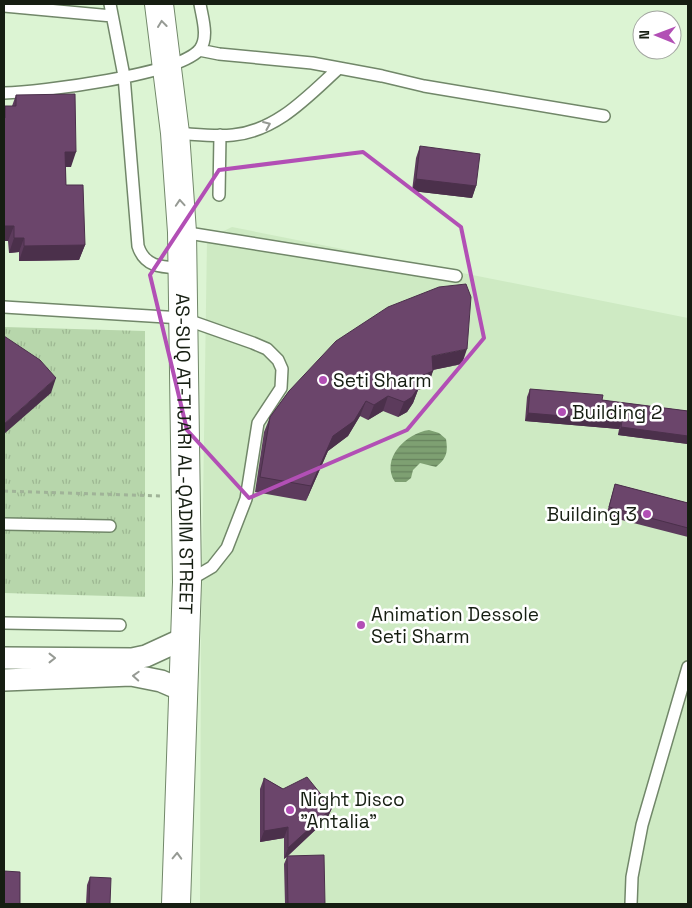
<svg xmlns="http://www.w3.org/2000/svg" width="692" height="908" viewBox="0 0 692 908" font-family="'Space Grotesk',sans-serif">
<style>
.built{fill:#ceeac3}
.park{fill:url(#park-tufts)}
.water{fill:url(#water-rules)}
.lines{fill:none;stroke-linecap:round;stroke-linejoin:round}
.service-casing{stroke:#718769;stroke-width:14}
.minor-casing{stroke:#718769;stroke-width:24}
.primary-casing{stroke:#718769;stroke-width:30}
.path{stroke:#a0b398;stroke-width:3;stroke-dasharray:4 4;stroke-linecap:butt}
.service{stroke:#fff;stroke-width:11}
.minor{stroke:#fff;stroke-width:21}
.primary{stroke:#fff;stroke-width:28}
.wall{fill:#5c3b5c}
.shaded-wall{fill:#4b304b}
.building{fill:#6b456b;stroke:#4b304b}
.oneway{stroke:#969a94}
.marked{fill:none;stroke:#b24fb5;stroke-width:4;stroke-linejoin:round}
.poi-dot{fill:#b24fb5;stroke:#fff;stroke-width:2}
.labels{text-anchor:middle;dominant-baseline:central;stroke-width:5;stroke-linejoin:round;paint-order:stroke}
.poi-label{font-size:19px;fill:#161e12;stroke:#fff;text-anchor:start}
.street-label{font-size:19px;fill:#161e12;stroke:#fff}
</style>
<defs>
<pattern id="park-tufts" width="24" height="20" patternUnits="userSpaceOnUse" patternTransform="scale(1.25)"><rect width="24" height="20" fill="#b7d6ab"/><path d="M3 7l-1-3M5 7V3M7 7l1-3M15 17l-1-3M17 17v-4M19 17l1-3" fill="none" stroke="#9db792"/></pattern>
<pattern id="water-rules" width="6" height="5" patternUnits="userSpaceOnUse" patternTransform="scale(1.25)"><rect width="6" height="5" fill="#7ea072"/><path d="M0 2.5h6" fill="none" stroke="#66825c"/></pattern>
</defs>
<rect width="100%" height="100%" fill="#dcf4d3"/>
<!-- built -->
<path class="built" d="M232 227 688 318V904H200L201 638 207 239Z"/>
<!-- park -->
<path class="park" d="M4 327 145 331V597L4 593Z"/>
<!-- water -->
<path class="water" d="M429 430 439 433 446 439C448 452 447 458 436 467L420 463 413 470 411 478 406 482H395C380 459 406 433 429 430Z"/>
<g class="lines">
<defs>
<path id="service" d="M110 4 124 76 138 246C145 268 163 267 182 268
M4 6 112 16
M199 50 219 54 312 63 382 76 424 86 604 116
M4 93C39 92 180 75 200 49 209 37 202 17 200 4
M175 133C194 134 214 137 233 135 277 131 308 96 339 68
M219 195 220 135
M182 232 456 276
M4 307 182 318 253 343 267 349 278 360 282 369 281 388 258 423 246 499 227 548 212 567 188 581
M4 524 110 526
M4 623 120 625
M631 904 632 877 642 825 688 667"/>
<path id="minor" d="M4 658 132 659 146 656 183 639
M4 680 131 675 161 681 182 690"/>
<g id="primary">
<path id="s1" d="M159 4 175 133 182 232 187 582 176 904"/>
</g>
</defs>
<!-- service casing -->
<use href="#service" class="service-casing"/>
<!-- minor casing -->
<use href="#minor" class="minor-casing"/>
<!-- primary casing -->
<use href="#primary" class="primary-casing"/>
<!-- path -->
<path class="path" d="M4 491 163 496"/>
<!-- service -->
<use href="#service" class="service"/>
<!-- minor -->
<use href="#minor" class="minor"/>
<!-- primary -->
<use href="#primary" class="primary"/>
</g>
<!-- wall -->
<path class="wall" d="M16 95 71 167H66V185L85 245 79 260 19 261V252L9 253 8 241H4V108L5 106H12Z
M420 146 476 186 472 198 412 191 416 158Z
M462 364 433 370 428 386 418 390 413 403 407 412 398 417 383 411 368 420 360 416 348 436 328 451 306 501 255 492 264 432 270 417 289 391Z
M530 389 602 400 688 411V444L618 435 619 429 525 421 527 397Z
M615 484 688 503V537L606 516Z
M264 778 283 789 332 808 327 819 288 856 325 904H285L284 864 287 857 284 859V838L260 842V789Z
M90 877 110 904H86L87 885Z"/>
<!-- shaded-wall -->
<path class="shaded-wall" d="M65 152H76L71 167H60Z
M416 179 476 186 472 198 412 191Z
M4 226H14L8 241H4Z
M14 238H24L19 252 9 253Z
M85 245 79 260 19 261 24 246Z
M467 349 462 364 427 371 432 356Z
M433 371 428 386 418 390 413 403 407 412 398 417 404 402 416 378Z
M56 378 51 393 4 434V424Z
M388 396 383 411 368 420 374 405Z
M366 401 360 416 348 436 328 451 306 501 311 486 333 436Z
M528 413 622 421 619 429 525 421Z
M621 427 688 436V444L618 435Z
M332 808 327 819 284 859 288 848Z
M288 827 284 838 260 842 264 831Z"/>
<!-- building -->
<path class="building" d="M75 94 76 152H65L66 185H83L85 245 24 246V238H14V226H4V118H5V106H16V95Z
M420 146 480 154 476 186 416 179Z
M466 284 471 297 467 349 432 356 433 371 416 378 418 388 412 397 404 402 388 396 374 405 366 401 354 421 333 436 311 486 260 477 270 417 289 391 336 341 388 307 439 287Z
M4 336 40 360 56 378 4 424Z
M530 389 603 395 602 400 688 411V436L621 427 622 421 528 413Z
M615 484 688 503V528L609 507Z
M307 777 332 808 288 848V827L264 831V778L283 789Z
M324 855 325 904H288L287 856Z
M4 871 20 872V904H4Z
M90 877 111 878 110 904H89Z"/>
<!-- one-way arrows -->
<defs><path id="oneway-chevron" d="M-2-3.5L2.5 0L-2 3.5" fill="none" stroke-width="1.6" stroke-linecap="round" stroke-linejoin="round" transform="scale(1.25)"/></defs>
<g class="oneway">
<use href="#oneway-chevron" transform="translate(162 24) rotate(-97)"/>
<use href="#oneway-chevron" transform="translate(267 125) rotate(-23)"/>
<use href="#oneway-chevron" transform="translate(180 203) rotate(-94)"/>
<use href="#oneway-chevron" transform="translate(52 658)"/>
<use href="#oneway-chevron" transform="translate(136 676) rotate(-177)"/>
<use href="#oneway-chevron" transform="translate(177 856) rotate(-88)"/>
</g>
<!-- marked area -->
<path class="marked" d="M363 152 461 227 484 338 407 430 249 498 187 430 150 275 219 170Z"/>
<!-- markers -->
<g class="poi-dot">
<circle cx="323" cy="380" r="5"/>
<circle cx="562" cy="412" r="5"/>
<circle cx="647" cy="514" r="5"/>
<circle cx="361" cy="625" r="5"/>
<circle cx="290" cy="810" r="5"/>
</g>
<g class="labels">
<!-- poi labels -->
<g class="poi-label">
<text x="333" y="380">Seti Sharm</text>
<text x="572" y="412">Building 2</text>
<text x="637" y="514" text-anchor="end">Building 3</text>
<text x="371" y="614">Animation Dessole<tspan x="371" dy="22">Seti Sharm</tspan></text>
<text x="300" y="799">Night Disco<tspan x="300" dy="22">"Antalia"</tspan></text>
</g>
<!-- street labels -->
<g class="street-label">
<text stroke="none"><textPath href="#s1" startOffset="451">AS-SUQ AT-TIJARI AL-QADIM STREET</textPath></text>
</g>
</g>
<!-- border -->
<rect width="692" height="908" fill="none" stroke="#161e12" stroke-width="10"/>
<!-- north arrow -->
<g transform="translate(657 35) rotate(271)"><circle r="24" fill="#ffffff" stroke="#a2a5a0"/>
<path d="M0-4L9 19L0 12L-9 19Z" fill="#b24fb5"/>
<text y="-8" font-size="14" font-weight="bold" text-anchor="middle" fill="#161e12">N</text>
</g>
</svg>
